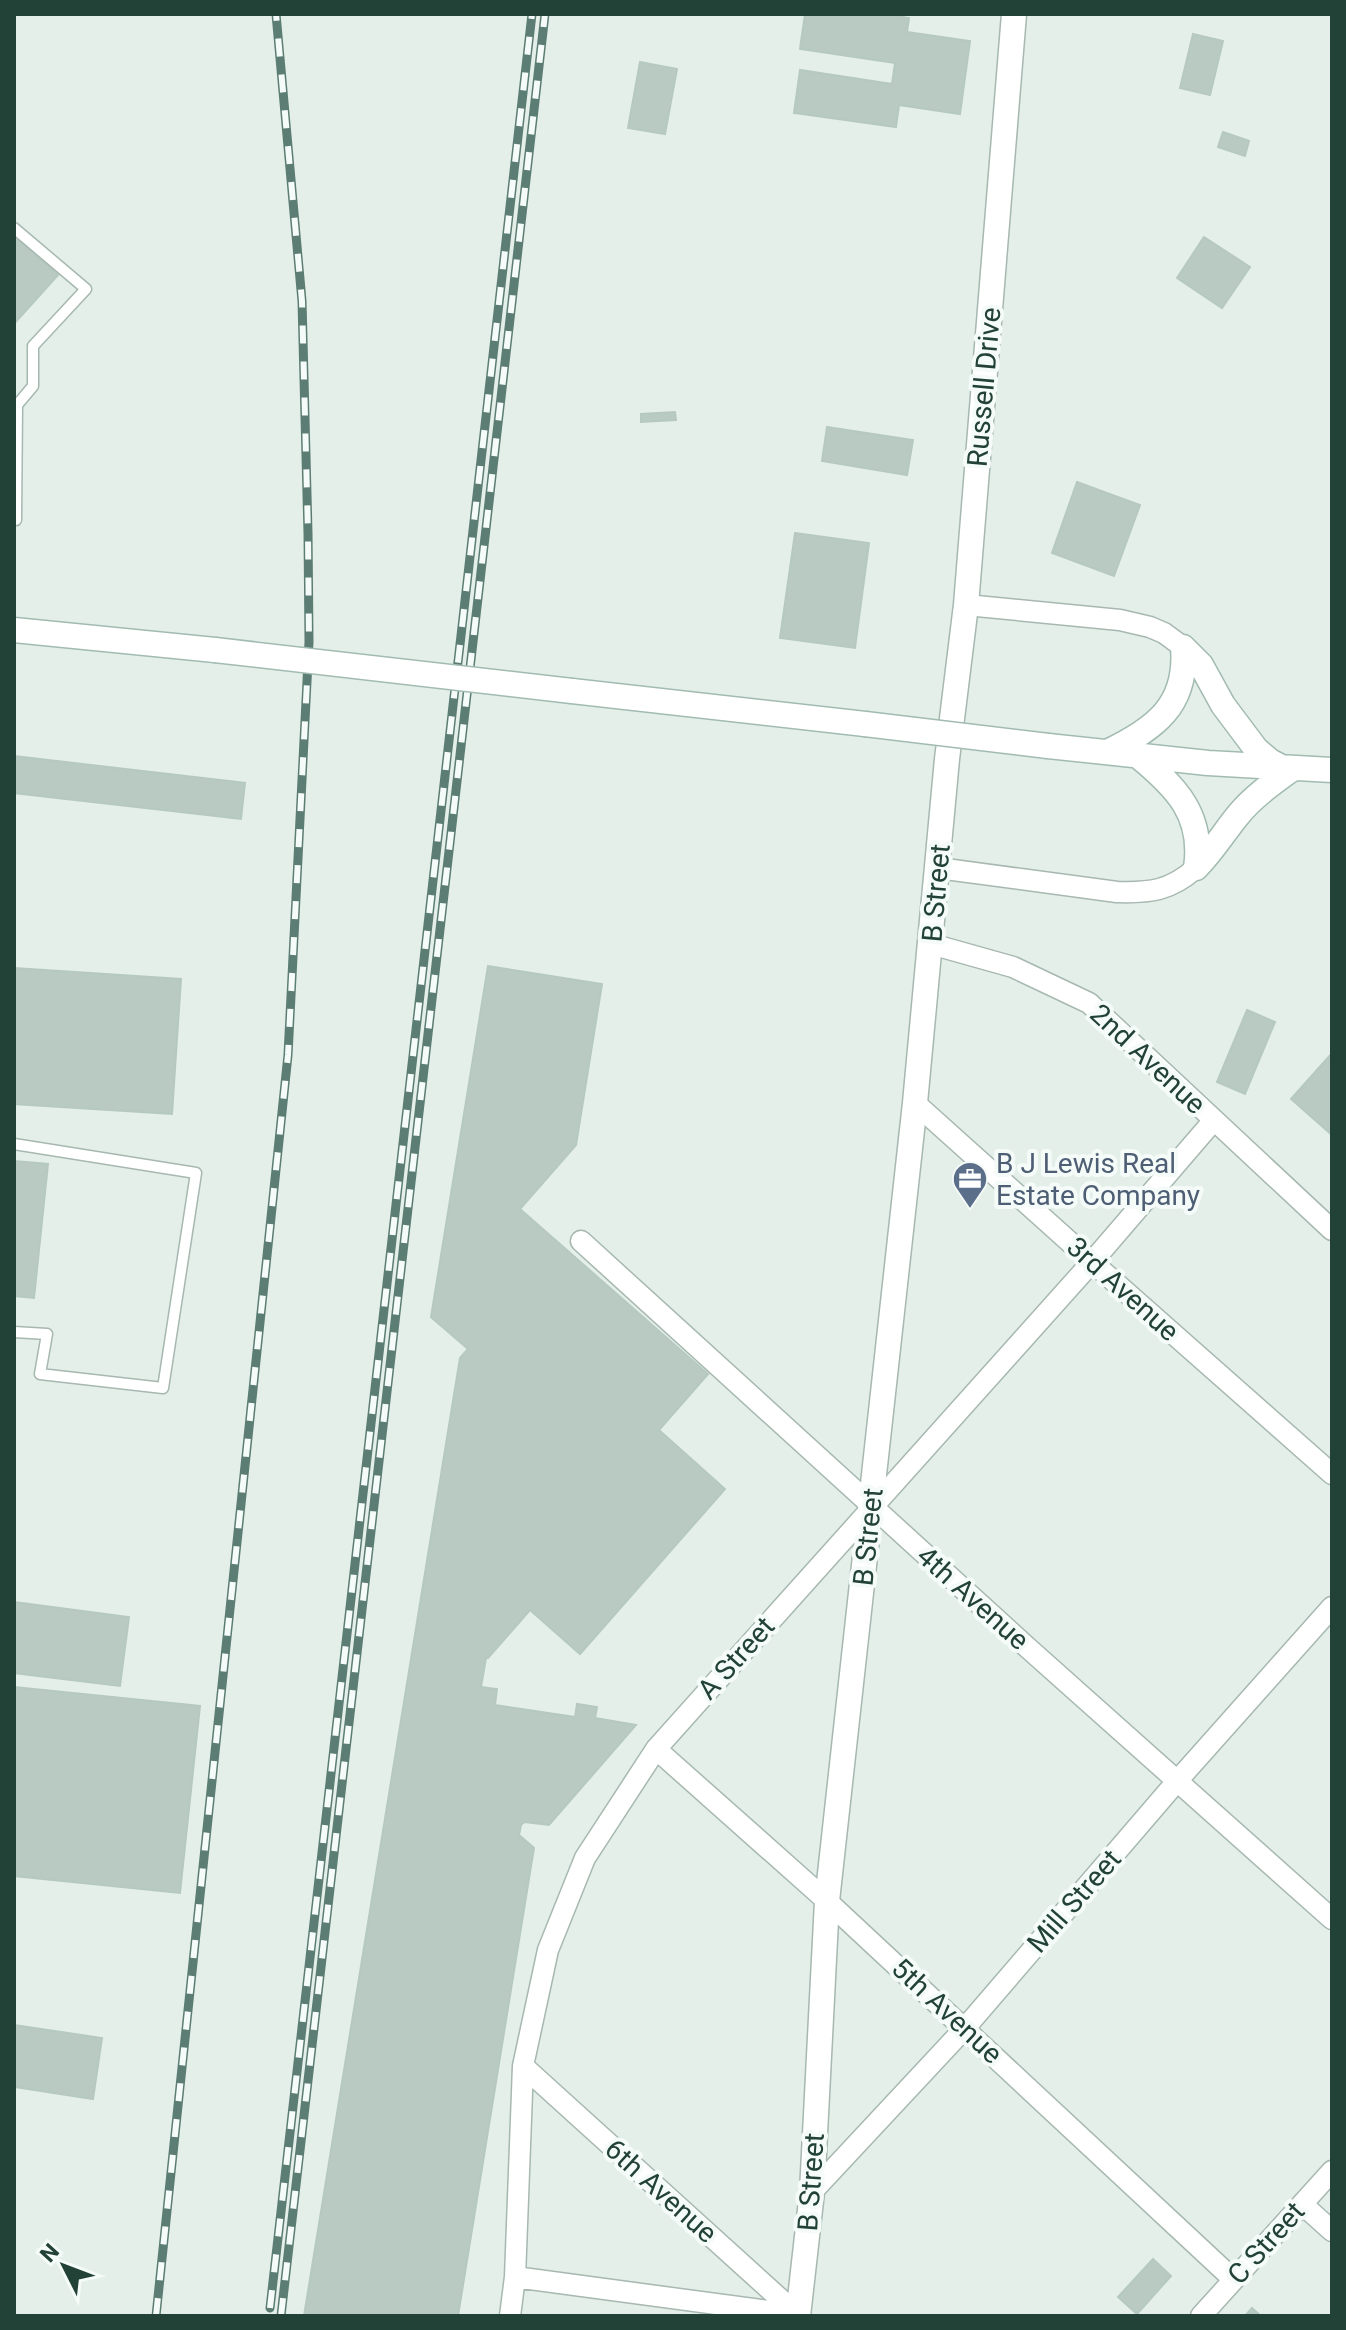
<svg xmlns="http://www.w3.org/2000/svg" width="1346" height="2330" viewBox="0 0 1346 2330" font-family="Roboto,sans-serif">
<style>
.building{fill:#b9cac2;stroke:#b6c9c0;stroke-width:2}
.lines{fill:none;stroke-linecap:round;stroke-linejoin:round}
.service-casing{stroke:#a6b8b0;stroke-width:13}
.minor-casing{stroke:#a6b8b0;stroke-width:23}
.tertiary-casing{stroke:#a6b8b0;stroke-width:27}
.secondary-casing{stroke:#a2bbb1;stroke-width:27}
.service{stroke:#fff;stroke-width:10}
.minor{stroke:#fff;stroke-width:20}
.tertiary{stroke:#fff;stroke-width:24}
.secondary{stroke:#fff;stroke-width:24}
.rail-casing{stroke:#5c7d73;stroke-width:9}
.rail{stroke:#f5fbf8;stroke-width:6;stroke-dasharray:18;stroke-linecap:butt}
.secondary-bridge-casing{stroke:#a2bbb1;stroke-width:27;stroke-linecap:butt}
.secondary-bridge{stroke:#fff;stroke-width:24}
.labels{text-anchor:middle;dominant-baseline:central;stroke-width:8;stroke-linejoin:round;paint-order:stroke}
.street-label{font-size:28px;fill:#224238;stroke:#f5fbf8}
.service-label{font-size:28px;fill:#4e5e75;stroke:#f5fbf8;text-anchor:start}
</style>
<rect width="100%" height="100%" fill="#e4efe9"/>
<!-- building -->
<path class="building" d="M805 14H884L909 18 907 32 970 41 960 114 899 105 896 127 794 113 800 70 892 84 895 63 800 49Z
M1193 34 1223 41 1210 95 1180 88Z
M640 62 677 69 665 134 628 128Z
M1223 132 1249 141 1245 156 1218 147Z
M14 235 58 275 14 324Z
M1204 237 1250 267 1222 308 1177 278Z
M675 412 676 420 641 422V414Z
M827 427 913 440 907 475 822 461Z
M1077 482 1140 505 1114 576 1052 553Z
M795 533 869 543 855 648 780 638Z
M14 756 245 783 241 819 14 793Z
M488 966 602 984 576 1145 520 1209 708 1374 659 1430 725 1489 580 1654 530 1610 488 1658H486L481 1687 497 1689 495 1705 575 1717 577 1704 597 1707 595 1718 636 1725 549 1825 524 1822 521 1825 519 1835 534 1848 458 2316H304L460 1358 468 1349 431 1317Z
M14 968 181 979 172 1114 14 1104Z
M1247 1010 1275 1022 1245 1094 1217 1082Z
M1332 1053V1135L1291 1099Z
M14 1161 48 1164 34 1298 14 1296Z
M14 1602 129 1617 120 1686 14 1673Z
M14 1687 200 1706 180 1893 14 1876Z
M14 2025 102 2038 93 2099 14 2087Z
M1153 2259 1171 2276 1137 2314 1118 2297Z
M1252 2308 1261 2316H1245Z"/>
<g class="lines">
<defs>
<path id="service" d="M14 228 86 289 33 346V386L17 405 16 520
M14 1144 196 1173 163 1388 40 1374 47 1334 14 1332"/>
<path id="minor" d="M966 605 1120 620 1150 627 1164 633 1183 647
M938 868 1117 892C1150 893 1170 891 1196 868
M931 944 1013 967 1089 1003 1332 1230
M915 1103 1092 1262 1332 1474
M581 1241 1028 1648 1332 1919
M656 1749 827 1901 1233 2279
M523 2066 799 2316
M812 2192 965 2028 1178 1780 1332 1607
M1302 2204 1332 2231
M515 2277 798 2315
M510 2316 515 2277 523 2066 548 1950 585 1858 656 1749 1092 1262 1214 1120
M1201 2316 1332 2171"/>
<path id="tertiary" d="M798 2316 812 2192 827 1901 915 1103 947 759 966 605 1014 14"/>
<path id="secondary" d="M14 630 215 650
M1183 647 1201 665 1223 705 1256 749 1270 761 1285 769
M572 691 865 724
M1048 746 1208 763 1332 770
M1107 752C1155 729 1188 705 1183 647
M1138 756C1176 787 1204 815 1196 868
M1196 868C1213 851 1224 832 1239 814 1254 796 1273 783 1292 769"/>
</defs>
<!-- service casing -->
<use href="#service" class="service-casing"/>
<!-- minor casing -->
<use href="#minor" class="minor-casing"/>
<!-- tertiary casing -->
<use href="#tertiary" class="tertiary-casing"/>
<!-- secondary casing -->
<use href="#secondary" class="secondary-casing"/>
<!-- service -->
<use href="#service" class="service"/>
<!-- minor -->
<use href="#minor" class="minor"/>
<!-- tertiary -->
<use href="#tertiary" class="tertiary"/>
<!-- secondary -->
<use href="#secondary" class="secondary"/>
<defs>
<path id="rail" d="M270 2308 532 14
M156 2316 288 1055 309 642 308 533 302 301 276 14
M281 2316 545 14"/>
</defs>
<!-- rail casing -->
<use href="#rail" class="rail-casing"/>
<!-- rail -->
<use href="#rail" class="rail"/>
<defs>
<path id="secondary-bridge" d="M215 650 572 691
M865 724 1048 746"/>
</defs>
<!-- secondary-bridge casing -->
<use href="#secondary-bridge" class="secondary-bridge-casing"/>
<!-- secondary-bridge -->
<use href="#secondary-bridge" class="secondary-bridge"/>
</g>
<!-- icons -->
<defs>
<symbol id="office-pin" viewBox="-11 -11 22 30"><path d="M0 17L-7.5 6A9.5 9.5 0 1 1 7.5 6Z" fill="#5c6f8a" stroke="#f5fbf8"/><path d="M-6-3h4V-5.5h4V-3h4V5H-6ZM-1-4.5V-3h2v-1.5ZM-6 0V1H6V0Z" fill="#fff"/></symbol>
</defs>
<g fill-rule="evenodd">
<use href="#office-pin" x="950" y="1159" width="40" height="54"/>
</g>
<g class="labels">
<!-- street labels -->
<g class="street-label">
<text transform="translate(984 387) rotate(-85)">Russell Drive</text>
<text transform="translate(936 893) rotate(-85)">B Street</text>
<text transform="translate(1148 1059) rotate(43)">2nd Avenue</text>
<text transform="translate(1123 1289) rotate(42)">3rd Avenue</text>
<text transform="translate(868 1537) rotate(-84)">B Street</text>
<text transform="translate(973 1598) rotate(42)">4th Avenue</text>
<text transform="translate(736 1658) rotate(-48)">A Street</text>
<text transform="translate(1074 1901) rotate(-49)">Mill Street</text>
<text transform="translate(947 2011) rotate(43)">5th Avenue</text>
<text transform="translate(811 2182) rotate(-86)">B Street</text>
<text transform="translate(661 2191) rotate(42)">6th Avenue</text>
<text transform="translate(1266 2243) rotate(-48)">C Street</text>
</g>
<!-- service labels -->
<g class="service-label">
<text x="996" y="1163">B J Lewis Real<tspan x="996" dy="32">Estate Company</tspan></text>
</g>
</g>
<!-- border -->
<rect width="1346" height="2330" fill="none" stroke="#224238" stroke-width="32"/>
<!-- north arrow -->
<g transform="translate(64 2266) rotate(312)" stroke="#f5fbf8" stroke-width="6" paint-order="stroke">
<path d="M0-6L14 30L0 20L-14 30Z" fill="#224238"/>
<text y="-12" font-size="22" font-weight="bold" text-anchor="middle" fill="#224238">N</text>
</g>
</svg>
